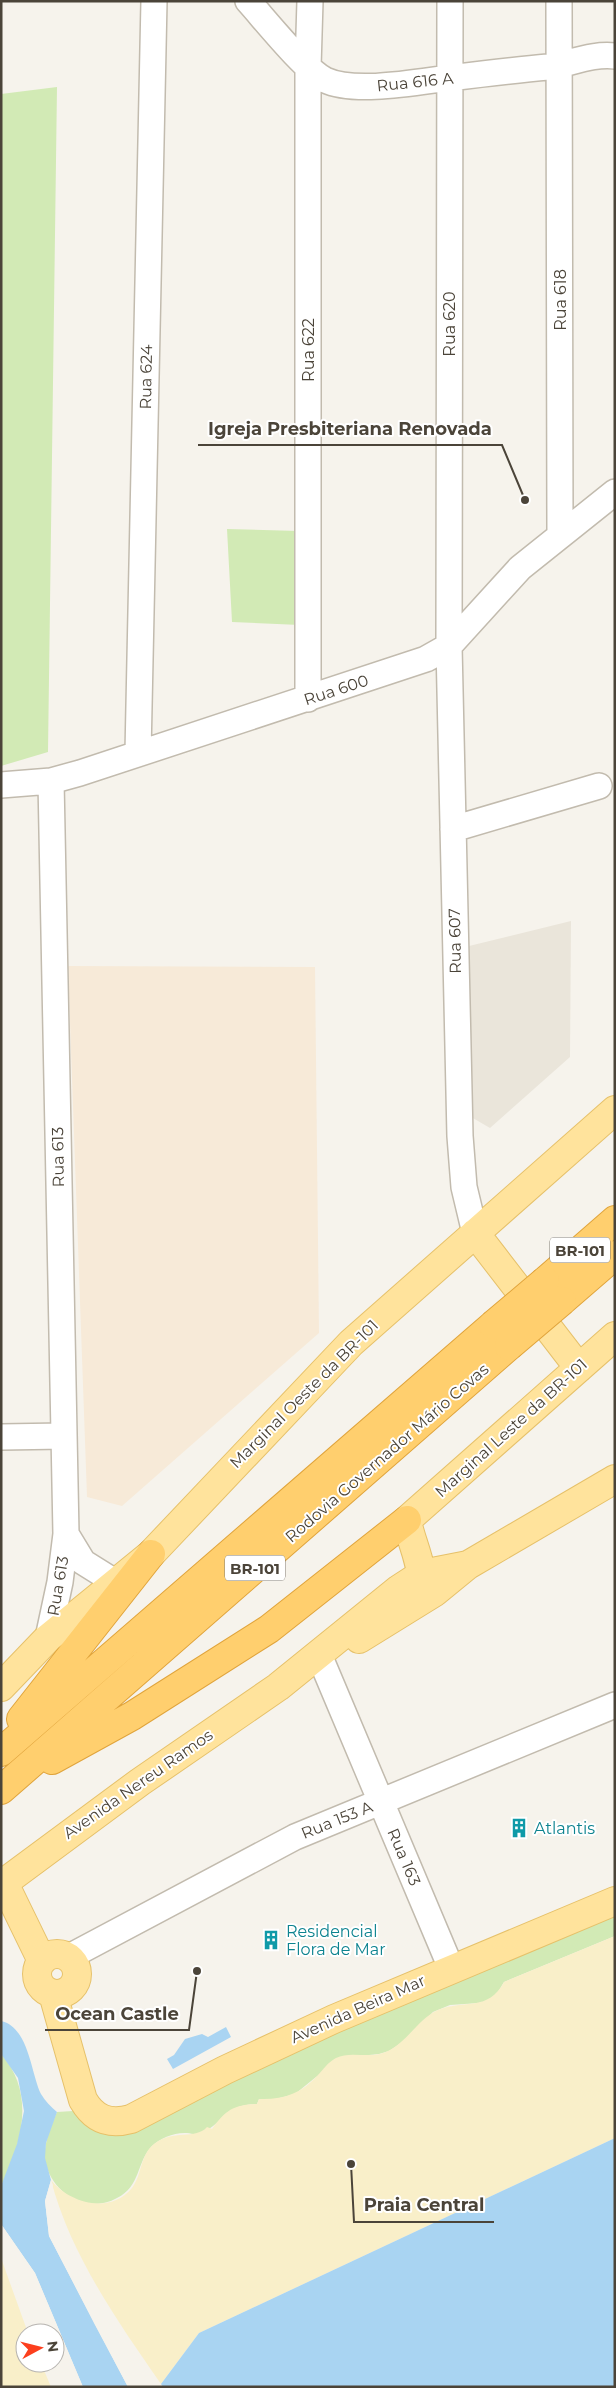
<svg xmlns="http://www.w3.org/2000/svg" width="616" height="2388" viewBox="0 0 616 2388" font-family="Montserrat,sans-serif">
<style>
.residential{fill:#eae5da}
.commercial{fill:#f7ead8}
.green{fill:#d2eab5}
.sand{fill:#f9efc9}
.water{fill:#a9d4f2}
.pier{fill:#f6f3ec}
.lines{fill:none;stroke-linecap:round;stroke-linejoin:round}
.minor-casing{stroke:#c2bbae;stroke-width:28}
.major-casing{stroke:#e6c16a;stroke-width:30}
.highway-casing{stroke:#e0a43c;stroke-width:30}
.minor{stroke:#fff;stroke-width:25}
.major{stroke:#ffe39c;stroke-width:28}
.highway{stroke:#ffcf6e;stroke-width:28}
.highway-bridge-casing{stroke:#e0a43c;stroke-width:30;stroke-linecap:butt}
.highway-bridge{stroke:#ffcf6e;stroke-width:28}
.labels{text-anchor:middle;dominant-baseline:central;stroke-width:4;stroke-linejoin:round;paint-order:stroke}
.shield{fill:#fff;stroke:#817c74;stroke-width:1}
.shield-label{font-size:15px;font-weight:bold;fill:#4b4439}
.street-label{font-size:16px;fill:#4b4439;stroke:#fff}
.culture-label{font-size:16px;fill:#0d838f;stroke:#fff;text-anchor:start}
.leader{fill:none;stroke:#4b4439;stroke-width:2}
.callout-dot{fill:#4b4439;stroke:#fff;stroke-width:2}
.callout-label{font-size:18px;text-anchor:middle;font-weight:bold;fill:#4b4439;stroke:#fff;stroke-width:4;stroke-linejoin:round;paint-order:stroke}
</style>
<rect width="100%" height="100%" fill="#f6f3ec"/>
<!-- residential -->
<path class="residential" d="M571 921 570 1057 490 1128 466 1114 465 947Z"/>
<!-- commercial -->
<path class="commercial" d="M68 966 315 967 319 1333 122 1506 87 1497Z"/>
<!-- green -->
<path class="green" d="M57 87 48 752 1 766V94Z
M227 529 299 531 300 625 232 622Z
M615 1914V1936L504 1982 498 1992 490 2000 479 2003 450 2005 433 2012 407 2039 389 2051 379 2054 359 2056 316 2077 295 2094 272 2100 259 2099 257 2104C218 2106 226 2125 198 2134 194 2135 191 2133 187 2133 175 2132 160 2138 152 2146 136 2163 141 2186 117 2198 86 2215 51 2193 45 2160 43 2145 51 2126 57 2112L73 2111 85 2122 269 2063 418 1996Z
M1 2054C36 2093 22 2144 1 2186Z"/>
<!-- sand -->
<path class="sand" d="M615 1936V2138L199 2333 161 2384C118 2322 70 2254 51 2180 69 2203 110 2215 132 2188 142 2175 140 2155 154 2144 173 2129 196 2140 207 2127L212 2129C226 2110 233 2105 257 2104L259 2099C282 2100 301 2094 317 2076 323 2070 328 2062 336 2058 351 2050 371 2060 388 2051 408 2041 419 2018 438 2010 465 1999 488 2012 504 1982Z
M1 2258 28 2333H25V2363H41L51 2387H1Z"/>
<!-- water -->
<path class="water" d="M1 2021C29 2027 31 2074 41 2094 45 2101 51 2107 57 2112L46 2143 45 2158 51 2180 45 2201 49 2236 128 2387H83L35 2273 1 2224V2186L17 2144 24 2111 18 2078 1 2054Z
M226 2027 231 2037 173 2069 167 2059 174 2055 185 2039 202 2034 208 2037Z
M615 2138V2387H163L161 2384 199 2333Z"/>
<!-- pier -->
<path class="pier" d="M51 2180 53 2185 48 2202 52 2235 131 2387H128L95 2325 49 2236 45 2201Z
M1 2224 35 2273 83 2387H80L32 2274 1 2229Z"/>
<g class="lines">
<defs>
<path id="minor" d="M248 1C266 21 304 69 325 80 355 94 417 82 449 78 482 74 515 70 548 67 569 64 593 53 615 56
M450 1 449 646 460 1136 464 1187 475 1233
M559 1 560 535
M308 699V67L310 1
M138 753 154 1
M1 785 51 781 80 773 426 659 449 646 520 568 615 492
M453 829 599 786
M1 1437 64 1436
M66 1534 83 1562 115 1582
M48 1638 60 1582 66 1534 51 781
M322 1662 451 1968
M69 1957 295 1837 615 1705"/>
<path id="major" d="M475 1233 579 1368
M417 1591C429 1574 410 1542 407 1520L615 1336
M359 1639 435 1592 468 1565 615 1479
M1 1687 48 1638 151 1554 351 1343 615 1110
M4 1883 42 1961
M1 1885 140 1782 278 1687 399 1589 422 1574 468 1565
M37 1974a20 20 0 1 1 40 0a20 20 0 1 1-40 0Z
M53 1994 83 2100C94 2119 109 2125 131 2119L225 2070 334 2019 615 1901"/>
<path id="highway" d="M545 1281 615 1220
M562 1301 615 1255
M21 1719 151 1554
M1 1752 493 1325
M52 1760 132 1716 269 1629 407 1520
M1 1790 509 1346"/>
</defs>
<!-- minor casing -->
<use href="#minor" class="minor-casing"/>
<!-- major casing -->
<use href="#major" class="major-casing"/>
<!-- highway casing -->
<use href="#highway" class="highway-casing"/>
<!-- minor -->
<use href="#minor" class="minor"/>
<!-- major -->
<use href="#major" class="major"/>
<!-- highway -->
<use href="#highway" class="highway"/>
<defs>
<path id="highway-bridge" d="M493 1325 545 1281
M509 1346 562 1301"/>
</defs>
<!-- highway-bridge casing -->
<use href="#highway-bridge" class="highway-bridge-casing"/>
<!-- highway-bridge -->
<use href="#highway-bridge" class="highway-bridge"/>
</g>
<!-- icons -->
<defs>
<symbol id="building-bare" viewBox="-9 -9 18 18"><path d="M-4-6H4V6H1V3H-1V6H-4ZM-2.5-4.3h1.7v1.8h-1.7ZM.8-4.3h1.7v1.8H.8ZM-2.5-1h1.7V.8h-1.7ZM.8-1h1.7V.8H.8Z" fill="#0f9aa8" stroke="#fff" stroke-width="2.5" paint-order="stroke"/></symbol>
</defs>
<g fill-rule="evenodd">
<use href="#building-bare" x="505" y="1814" width="28" height="28"/>
<use href="#building-bare" x="257" y="1926" width="28" height="28"/>
</g>
<g class="labels">
<!-- shield labels -->
<g class="shield">
<rect x="550" y="1237.5" width="60" height="25" rx="4"/>
<rect x="225" y="1555.5" width="60" height="25" rx="4"/>
</g>
<g class="shield-label">
<text x="580" y="1250">BR-101</text>
<text x="255" y="1568">BR-101</text>
</g>
<!-- street labels -->
<g class="street-label">
<text transform="translate(415 82) rotate(-6)">Rua 616 A</text>
<text transform="translate(560 300) rotate(-90)">Rua 618</text>
<text transform="translate(449 324) rotate(-90)">Rua 620</text>
<text transform="translate(308 350) rotate(-90)">Rua 622</text>
<text transform="translate(146 377) rotate(-89)">Rua 624</text>
<text transform="translate(336 690) rotate(-18)">Rua 600</text>
<text transform="translate(455 941) rotate(-91)">Rua 607</text>
<text transform="translate(58 1157) rotate(-91)">Rua 613</text>
<text transform="translate(304 1394) rotate(-45)">Marginal Oeste da BR-101</text>
<text transform="translate(511 1428) rotate(-42)">Marginal Leste da BR-101</text>
<text transform="translate(387 1453) rotate(-41)">Rodovia Governador Mário Covas</text>
<text transform="translate(58 1586) rotate(-80)">Rua 613</text>
<text transform="translate(138 1784) rotate(-35)">Avenida Nereu Ramos</text>
<text transform="translate(337 1820) rotate(-22)">Rua 153 A</text>
<text transform="translate(404 1857) rotate(67)">Rua 163</text>
<text transform="translate(358 2009) rotate(-24)">Avenida Beira Mar</text>
</g>
<!-- culture labels -->
<g class="culture-label">
<text x="534" y="1828">Atlantis</text>
<text x="286" y="1931">Residencial<tspan x="286" dy="18">Flora de Mar</tspan></text>
</g>
</g>
<!-- callouts -->
<path class="leader" d="M525 500L502 445H198M197 1971L189 2030H45M351 2164L354 2222H494"/>
<g class="callout-dot">
<circle cx="525" cy="500" r="5"/>
<circle cx="197" cy="1971" r="5"/>
<circle cx="351" cy="2164" r="5"/>
</g>
<g class="callout-label">
<text x="350" y="435">Igreja Presbiteriana Renovada</text>
<text x="117" y="2020">Ocean Castle</text>
<text x="424" y="2211">Praia Central</text>
</g>
<!-- border -->
<rect width="616" height="2388" fill="none" stroke="#4b4439" stroke-width="5"/>
<!-- north arrow -->
<g transform="translate(40 2348) rotate(83)"><circle r="24" fill="#ffffff" stroke="#b7b4b0"/>
<path d="M0-4L9 19L0 12L-9 19Z" fill="#fc3f1d"/>
<text y="-8" font-size="14" font-weight="bold" text-anchor="middle" fill="#4b4439">N</text>
</g>
</svg>
